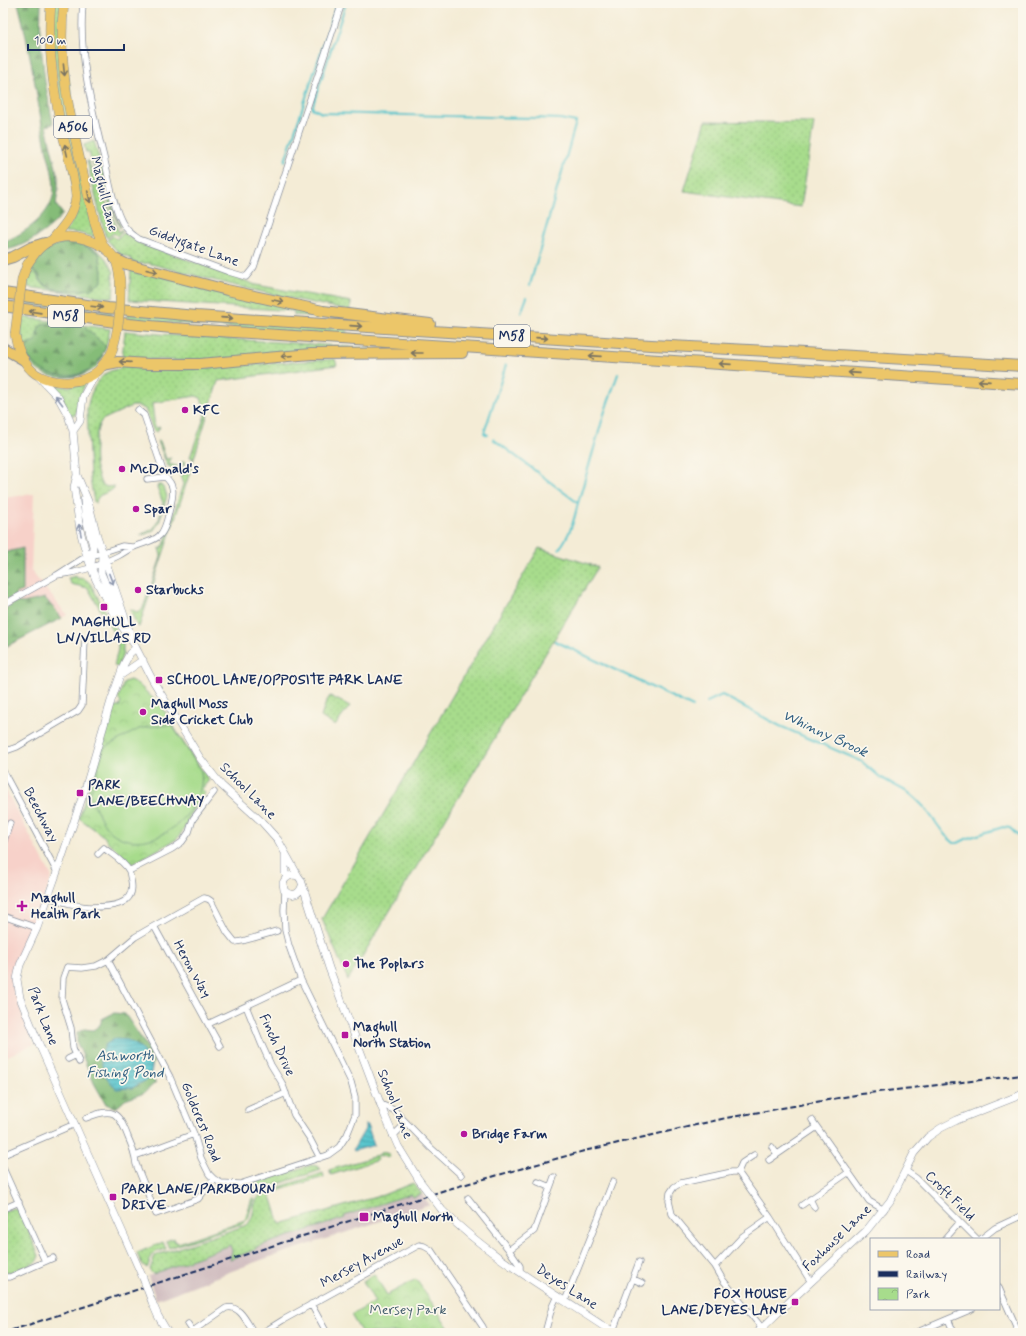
<svg xmlns="http://www.w3.org/2000/svg" width="1026" height="1336" viewBox="0 0 1026 1336" font-family="Mynerve,sans-serif">
<style>
.built{fill:#f7d1c9}
.railway{fill:#d2bfc1}
.grass{fill:url(#grass-dots);stroke:#618675}
.forest{fill:url(#forest-firs);stroke:#50766b}
.park{fill:url(#park-crowns);stroke:#618675}
.pitch{fill:#a7dc8c;stroke:#618675}
.water{fill:url(#water-rules);stroke:#397a95}
.lines{fill:none;stroke-linecap:round;stroke-linejoin:round}
.stream{stroke:#57c4cc;stroke-width:2}
.minor-casing{stroke:#888e9a;stroke-width:7}
.tertiary-casing{stroke:#888e9a;stroke-width:8}
.primary-casing{stroke:#888e9a;stroke-width:10}
.motorway-casing{stroke:#888e9a;stroke-width:12}
.minor{stroke:#fff;stroke-width:5.5}
.tertiary{stroke:#fff;stroke-width:7}
.primary{stroke:#ecc669;stroke-width:9}
.motorway{stroke:#ecc669;stroke-width:10}
.rail{stroke:#1b2f5e;stroke-width:2;stroke-dasharray:6 3;stroke-linecap:butt}
.tertiary-bridge-casing{stroke:#888e9a;stroke-width:8;stroke-linecap:butt}
.primary-bridge-casing{stroke:#888e9a;stroke-width:10;stroke-linecap:butt}
.tertiary-bridge{stroke:#fff;stroke-width:7}
.primary-bridge{stroke:#ecc669;stroke-width:9}
.oneway{stroke:#797363}
.oneway2{stroke:#8d97ae}
.poi-dot{fill:#b5179e;stroke:#fbf7ec;stroke-width:1.5}
.labels{text-anchor:middle;dominant-baseline:central;stroke-width:3.5;stroke-linejoin:round;paint-order:stroke}
.shield{fill:#fbf7ec;stroke:#5e6b89;stroke-width:1}
.shield-label{font-size:13px;font-weight:bold;fill:#1b2f5e}
.street-label{font-size:14px;fill:#1b2f5e;stroke:#fbf7ec}
.poi-label{font-size:14px;font-weight:bold;fill:#1b2f5e;stroke:#fbf7ec;text-anchor:start}
.park-label{font-size:14px;fill:#3e5a6a;stroke:#fbf7ec}
.water-label{font-size:15px;font-style:italic;fill:#2d5c7f;stroke:#fbf7ec}
</style>
<defs>
<pattern id="grass-dots" width="8" height="8" patternUnits="userSpaceOnUse"><rect width="8" height="8" fill="#a7dc8c"/><path d="M2 2h.1M6 6h.1" fill="none" stroke="#8fbd7b" stroke-width="1.8" stroke-linecap="round"/></pattern>
<pattern id="forest-firs" width="22" height="20" patternUnits="userSpaceOnUse"><rect width="22" height="20" fill="#85bc78"/><path d="M5 1l3.5 6h-7zM16 11l3.5 6h-7z" fill="#6c9966"/></pattern>
<pattern id="park-crowns" width="20" height="18" patternUnits="userSpaceOnUse"><rect width="20" height="18" fill="#a7dc8c"/><path d="M2 6a3 3 0 1 1 6 0M12 15a3 3 0 1 1 6 0" fill="none" stroke="#8fbd7b"/></pattern>
<pattern id="water-rules" width="6" height="5" patternUnits="userSpaceOnUse"><rect width="6" height="5" fill="#57c4cc"/><path d="M0 2.5h6" fill="none" stroke="#47a0a9"/></pattern>
</defs>
<rect width="100%" height="100%" fill="#fbf7ec"/>
<filter id="ink" filterUnits="userSpaceOnUse"><feTurbulence type="fractalNoise" baseFrequency=".025" numOctaves="2"/><feDisplacementMap in="SourceGraphic" scale="8" xChannelSelector="R" yChannelSelector="G"/><feConvolveMatrix kernelMatrix="1 2 1 2 8 2 1 2 1" color-interpolation-filters="sRGB"/></filter>
<filter id="wash" filterUnits="userSpaceOnUse"><feTurbulence type="fractalNoise" baseFrequency=".012" numOctaves="4" result="noise"/><feDisplacementMap in="SourceGraphic" scale="16" xChannelSelector="R" yChannelSelector="G"/><feGaussianBlur stdDeviation="0.9" result="paint"/><feColorMatrix in="noise" values="0 0 0 0 0 0 0 0 0 0 0 0 0 0 0 0 0 1.4 0 .05"/><feComposite in="paint" operator="in"/></filter>
<g filter="url(#wash)">
<rect width="100%" height="100%" fill="#f4ecd6"/>
<!-- built -->
<path class="built" d="M34 494 31 571 67 615 3 649V498Z
M3 785 52 877 12 979 15 993 34 1044 3 1058Z"/>
<!-- railway -->
<path class="railway" d="M413 1183 430 1205 261 1260 156 1300 148 1276 239 1242 383 1195Z"/>
<!-- grass -->
<path class="grass" d="M54 3H61L59 20 94 237 79 233 64 232 69 227 77 212 67 136 58 85 54 54Z
M706 121 814 123 801 207 684 191Z
M94 141 115 214 121 227 120 228 91 160 89 152H86L84 145Z
M87 161H88L117 228 119 232 122 230 123 231 117 236 114 233 107 238 105 235Z
M124 233 139 243 217 270 256 285 351 302 350 310C281 298 215 281 148 263L139 264 132 262V259L120 254 107 240 113 236 116 239Z
M65 242C88 240 105 251 114 273L112 274 114 282 113 298 27 287 31 268C37 272 38 279 43 284 52 292 72 291 84 290L102 272 99 253C77 237 48 241 33 265L31 264C41 252 49 245 65 242Z
M131 269 348 318 294 315V311L129 300Z
M25 301 112 312 111 315 24 304Z
M127 314 347 329 346 336 132 320 131 318H127Z
M22 317 110 329 106 347 92 333H37V339L34 343 26 345V355C35 368 40 369 55 372 60 374 65 376 70 376 84 377 96 365 103 355L104 356C101 360 99 364 95 368 76 383 42 381 28 360 25 355 23 348 20 343L22 342 21 326Z
M125 331 170 335 384 349 189 361 122 358Z
M335 359 337 365 218 381 183 494 139 627 137 626 130 609 137 612 143 608 160 560 161 556 159 548 161 549 164 545 183 484 179 473 167 465 158 441H160L166 459 171 458 169 464 180 467 183 461 185 462V465L183 464 180 474 184 475 188 464 191 465 193 458 190 457 205 415 204 406 201 398 196 396 152 403 155 428 160 427 157 432 153 430 145 409 138 406H132L102 420C95 428 94 452 95 463 96 470 99 478 101 484L107 487 114 486V488C108 495 97 492 96 503L94 502 90 479 87 410C89 393 100 369 120 369L121 365 133 366 144 369H188Z
M85 383 75 415H70L64 401 52 385 68 387Z
M158 485H161L165 490 167 496 159 523 153 531 141 536 140 535 153 529 159 519 163 503 157 487Z
M539 548 598 567 348 980 322 919Z
M76 576 77 578 85 579 90 583 123 644V653L118 667 114 666 118 649V641L88 588 71 584 68 578Z
M330 696 350 706 335 726 321 717 326 702Z
M383 1152 389 1154 390 1156 385 1157 384 1155 377 1157 378 1160 331 1175 329 1170 376 1156Z
M311 1165 317 1166 321 1170 266 1188 259 1191 255 1195 251 1184Z
M323 1173 324 1177 270 1193 280 1224 383 1195 413 1183 422 1194 413 1197 411 1194 344 1216 345 1218 256 1247 257 1249 230 1259 232 1251 230 1245 153 1274 149 1270 153 1263 154 1256 247 1225C257 1215 250 1201 264 1192Z
M252 1198H254L248 1219 244 1223 169 1248 166 1241 173 1238 174 1241 178 1243 245 1220Z
M13 1208 20 1210 39 1256 36 1262 11 1274 10 1272 3 1273V1212Z
M163 1242 166 1249C158 1252 148 1252 150 1263L147 1268 141 1263 137 1253Z"/>
<!-- forest -->
<path class="forest" d="M18 3H41L40 36 45 82 53 124 46 126 58 177V189L56 205 63 214C50 229 23 249 3 250V242C22 235 45 219 52 200 58 184 48 159 45 143 37 96 30 49 18 3Z
M65 243 83 245 99 253 102 272V282C98 284 95 287 91 289 82 291 56 291 48 287 40 283 39 273 31 268 39 254 49 246 65 243Z
M45 323 83 327 92 333 106 347C103 353 100 360 95 365 72 385 36 377 24 350L26 345C39 342 36 338 39 327Z
M23 548V591L17 593 15 596 3 602V553Z
M45 598 62 618 3 648V610L16 602 23 603Z
M114 1013 125 1014 145 1044 154 1059 152 1067 141 1048 132 1088 150 1078 156 1082 144 1093 125 1100 116 1108 106 1104 94 1083 77 1043V1033L84 1029 93 1030 100 1025 102 1019Z"/>
<!-- park -->
<path class="park" d="M130 680 138 684 162 707 183 742 209 780 202 789 205 793 192 811 184 829 177 839 132 864 105 839 106 838 79 818 114 707H119L121 702 118 698 124 682Z
M374 1274 387 1295 416 1279 452 1333H362L351 1315 375 1302 363 1281Z"/>
<!-- pitch -->
<path class="pitch" d="M172 725 201 771C208 813 148 861 111 832 101 823 95 806 90 794L104 748 139 729 148 727Z"/>
<!-- water -->
<path class="water" d="M114 1039 128 1040 141 1048 152 1067 150 1078 132 1088 116 1089 107 1078 100 1059 105 1045Z
M365 1123 368 1127 374 1145 354 1151 353 1150 365 1129Z"/>
<g class="lines">
<!-- stream -->
<path class="stream" d="M346 3 312 108 322 113 534 118 560 119 576 122 530 285
M285 161 337 3
M521 313 527 297
M488 435 484 433 506 365
M493 439 578 503 604 414 618 374
M559 549C570 535 574 521 578 503
M555 641 693 707
M707 702 722 695 780 726 861 761 880 777 909 793 916 799 925 808 945 835 954 843H958L968 838 1003 827 1010 828 1023 841"/>
</g>
</g>
<g filter="url(#ink)">
<g class="lines">
<defs>
<path id="minor" d="M83 3C78 59 93 112 106 166 110 184 113 205 122 222 126 230 132 234 139 239L229 272 246 277 254 267 342 3
M147 479 165 477
M57 575C78 573 99 566 118 556 124 553 128 549 134 547 142 543 152 542 159 536 167 529 168 513 171 504 174 493 174 484 165 477L144 415 138 410
M3 605 57 575 82 559 122 546 132 547
M3 752 17 747 78 711 82 705 85 640
M3 771 57 872
M3 844 10 823
M129 871 172 849 182 842 189 832 193 819 214 792
M47 897C61 901 76 907 90 907 108 907 137 907 131 880 130 877 130 874 129 871 124 861 111 854 104 848L98 854
M3 916 37 928
M154 926 220 1046
M108 960 170 1077 194 1134 201 1158 209 1174 214 1179 221 1183 240 1184 328 1155 339 1147 347 1135 355 1115V1097L351 1082 301 980 289 946 285 930 284 910 285 892
M246 1006 261 1043 271 1065 282 1083 294 1115 310 1139 320 1158
M208 1024 301 980
M68 1059 76 1055
M79 1062 73 1048 71 1028 62 999 63 978 67 967 82 968 96 966 108 960 135 937 147 930 204 898 208 899 211 901 227 932 235 942C240 943 268 933 277 931
M380 1104 394 1110 431 1148 461 1175
M248 1110 286 1093
M86 1118C113 1107 118 1111 128 1137 132 1146 135 1154 136 1164L156 1214 198 1199 214 1179
M812 1120 869 1201 884 1210
M393 1136 406 1123
M772 1147 777 1154
M3 1155 75 1124
M135 1156 194 1134
M769 1160 817 1127
M3 1168 45 1261
M906 1171 916 1178 977 1239
M738 1172 742 1163 754 1155
M538 1182 550 1187
M468 1198 509 1250 520 1266V1271
M810 1199 814 1207
M802 1205 849 1172
M3 1209 19 1202
M945 1239 960 1222
M981 1239 995 1228 1023 1215
M509 1250 534 1231 554 1177
M715 1266 743 1236 770 1217
M3 1277H10L53 1258
M633 1279 642 1283
M999 1288 1019 1333
M565 1301 613 1181
M311 1304 327 1333
M948 1319 954 1333
M188 1324 194 1333
M762 1328 723 1280 715 1266 672 1214 669 1201 670 1193 674 1187 681 1183 732 1172H738L770 1217 811 1282
M193 1331 226 1308C240 1304 247 1323 254 1333
M613 1331 639 1262
M262 1333 283 1320 419 1245 424 1246 431 1250 483 1327 485 1333
M545 1333 552 1307 557 1296
M915 1333 972 1309"/>
<path id="tertiary" d="M39 377 58 397 68 415 73 431 77 475 88 501 97 536 131 636
M73 431 80 421 83 397 96 373
M77 475 74 487 80 530 86 553 96 580 114 615 134 644 152 679 200 758 221 785 261 821 278 840 298 876 301 880 329 968 385 1116 398 1146 419 1180
M84 500 85 515 93 546 91 565
M102 556 101 573 120 618
M136 648 130 653 124 664 111 701 86 786 57 872 37 928 20 965 17 979 20 998 39 1044 143 1278
M121 675 143 660
M285 855V873L287 877
M298 876C291 874 286 876 283 883L284 890C290 897 299 896 302 886
M442 1210C488 1256 549 1290 603 1326L617 1333
M152 1302 158 1316 168 1333
M757 1333 788 1303 866 1231 890 1201 914 1153 928 1137 941 1128 957 1120 1023 1094"/>
<path id="primary" d="M51 3C47 46 53 89 62 131 67 152 74 174 76 197 74 215 64 226 52 240
M64 3C55 77 79 152 95 224L101 241 105 248
M27 265C33 256 40 245 50 241 70 231 104 241 115 259 118 265 119 273 120 280
M15 334C17 348 24 366 36 374 54 385 82 385 98 371 103 366 107 359 111 354"/>
<path id="motorway" d="M115 259 126 264 227 290 323 311 430 324
M3 260 13 257 32 247 45 243
M3 293 108 308 196 316 651 345 787 352 1023 366
M3 306 129 324 172 328 1023 384
M3 348 24 360
M103 365 118 362 148 364H200L311 354 462 353"/>
</defs>
<!-- minor casing -->
<use href="#minor" class="minor-casing"/>
<!-- tertiary casing -->
<use href="#tertiary" class="tertiary-casing"/>
<!-- primary casing -->
<use href="#primary" class="primary-casing"/>
<!-- motorway casing -->
<use href="#motorway" class="motorway-casing"/>
<!-- minor -->
<use href="#minor" class="minor"/>
<!-- tertiary -->
<use href="#tertiary" class="tertiary"/>
<!-- primary -->
<use href="#primary" class="primary"/>
<!-- motorway -->
<use href="#motorway" class="motorway"/>
<!-- rail -->
<path class="rail" d="M3 1333 445 1190 584 1151 726 1118 861 1094 1023 1075"/>
<defs>
<path id="tertiary-bridge" d="M419 1180 442 1210
M143 1278 152 1302"/>
<path id="primary-bridge" d="M15 334 22 279 27 265
M111 354C119 331 121 304 120 280"/>
</defs>
<!-- tertiary-bridge casing -->
<use href="#tertiary-bridge" class="tertiary-bridge-casing"/>
<!-- primary-bridge casing -->
<use href="#primary-bridge" class="primary-bridge-casing"/>
<!-- tertiary-bridge -->
<use href="#tertiary-bridge" class="tertiary-bridge"/>
<!-- primary-bridge -->
<use href="#primary-bridge" class="primary-bridge"/>
</g>
<!-- one-way arrows -->
<defs><path id="oneway-shaft" d="M-6 0H5M1.5-3L5.5 0L1.5 3" fill="none" stroke-width="1.6" stroke-linecap="round" stroke-linejoin="round"/></defs>
<g class="oneway">
<use href="#oneway-shaft" transform="translate(64 70) rotate(84)"/>
<use href="#oneway-shaft" transform="translate(66 150) rotate(-103)"/>
<use href="#oneway-shaft" transform="translate(89 197) rotate(77)"/>
<use href="#oneway-shaft" transform="translate(152 271) rotate(14)"/>
<use href="#oneway-shaft" transform="translate(278 301) rotate(12)"/>
<use href="#oneway-shaft" transform="translate(97 307) rotate(7)"/>
<use href="#oneway-shaft" transform="translate(35 312) rotate(-172)"/>
<use href="#oneway-shaft" transform="translate(227 318) rotate(4)"/>
<use href="#oneway-shaft" transform="translate(356 326) rotate(4)"/>
<use href="#oneway-shaft" transform="translate(542 338) rotate(4)"/>
<use href="#oneway-shaft" transform="translate(417 353) rotate(-180)"/>
<use href="#oneway-shaft" transform="translate(287 356) rotate(175)"/>
<use href="#oneway-shaft" transform="translate(595 356) rotate(-176)"/>
<use href="#oneway-shaft" transform="translate(125 362) rotate(-176)"/>
<use href="#oneway-shaft" transform="translate(725 364) rotate(-176)"/>
<use href="#oneway-shaft" transform="translate(854 373) rotate(-176)"/>
<use href="#oneway-shaft" transform="translate(984 381) rotate(-176)"/>
</g>
<g class="oneway2">
<use href="#oneway-shaft" transform="translate(59 400) rotate(-127)"/>
<use href="#oneway-shaft" transform="translate(80 530) rotate(-101)"/>
<use href="#oneway-shaft" transform="translate(111 579) rotate(69)"/>
</g>
</g>
<!-- markers -->
<g class="poi-dot">
<circle cx="185" cy="410" r="4"/>
<circle cx="122" cy="469" r="4"/>
<circle cx="136" cy="509" r="4"/>
<circle cx="138" cy="590" r="4"/>
<rect x="100" y="603" width="8" height="8" rx="2"/>
<rect x="155" y="676" width="8" height="8" rx="2"/>
<circle cx="143" cy="712" r="4"/>
<rect x="76" y="789" width="8" height="8" rx="2"/>
<path d="M20 900h4v4h4v4h-4v4h-4v-4h-4v-4h4z"/>
<circle cx="346" cy="964" r="4"/>
<rect x="341" y="1031" width="8" height="8" rx="2"/>
<circle cx="464" cy="1134" r="4"/>
<rect x="109" y="1193" width="8" height="8" rx="2"/>
<rect x="359" y="1212" width="10" height="10" rx="2"/>
<rect x="791" y="1298" width="8" height="8" rx="2"/>
</g>
<g class="labels">
<!-- shield labels -->
<g class="shield">
<rect x="54" y="116" width="38" height="22" rx="3"/>
<rect x="48" y="305" width="36" height="22" rx="3"/>
<rect x="494" y="325" width="36" height="22" rx="3"/>
</g>
<g class="shield-label">
<text x="73" y="127">A506</text>
<text x="66" y="316">M58</text>
<text x="512" y="336">M58</text>
</g>
<!-- street labels -->
<g class="street-label">
<text transform="translate(104 194) rotate(76)">Maghull Lane</text>
<text transform="translate(194 246) rotate(20)">Giddygate Lane</text>
<text transform="translate(248 791) rotate(45)">School Lane</text>
<text transform="translate(41 815) rotate(62)">Beechway</text>
<text transform="translate(192 969) rotate(61)">Heron Way</text>
<text transform="translate(43 1016) rotate(69)">Park Lane</text>
<text transform="translate(277 1045) rotate(65)">Finch Drive</text>
<text transform="translate(395 1104) rotate(68)">School Lane</text>
<text transform="translate(201 1122) rotate(68)">Goldcrest Road</text>
<text transform="translate(950 1196) rotate(45)">Croft Field</text>
<text transform="translate(837 1238) rotate(-44)">Foxhouse Lane</text>
<text transform="translate(362 1262) rotate(-29)">Mersey Avenue</text>
<text transform="translate(567 1287) rotate(33)">Deyes Lane</text>
</g>
<!-- poi labels -->
<g class="poi-label">
<text x="193" y="410">KFC</text>
<text x="130" y="469">McDonald's</text>
<text x="144" y="509">Spar</text>
<text x="146" y="590">Starbucks</text>
<text x="104" y="622" text-anchor="middle">MAGHULL<tspan x="104" dy="16">LN/VILLAS RD</tspan></text>
<text x="167" y="680">SCHOOL LANE/OPPOSITE PARK LANE</text>
<text x="151" y="704">Maghull Moss<tspan x="151" dy="16">Side Cricket Club</tspan></text>
<text x="88" y="785">PARK<tspan x="88" dy="16">LANE/BEECHWAY</tspan></text>
<text x="31" y="898">Maghull<tspan x="31" dy="16">Health Park</tspan></text>
<text x="354" y="964">The Poplars</text>
<text x="353" y="1027">Maghull<tspan x="353" dy="16">North Station</tspan></text>
<text x="472" y="1134">Bridge Farm</text>
<text x="121" y="1189">PARK LANE/PARKBOURN<tspan x="121" dy="16">DRIVE</tspan></text>
<text x="373" y="1217">Maghull North</text>
<text x="787" y="1294" text-anchor="end">FOX HOUSE<tspan x="787" dy="16">LANE/DEYES LANE</tspan></text>
</g>
<!-- park labels -->
<g class="park-label">
<text x="408" y="1310">Mersey Park</text>
</g>
<!-- water labels -->
<g class="water-label">
<text transform="translate(825 734) rotate(25)">Whinny Brook</text>
<text x="125" y="1056">Ashworth<tspan x="125" dy="17">Fishing Pond</tspan></text>
</g>
</g>
<!-- margin -->
<rect width="1026" height="1336" fill="none" stroke="#fbf7ec" stroke-width="16"/>
<!-- legend -->
<rect x="870" y="1238" width="130" height="72" fill="#fbf7ec" stroke="#a1a7b3"/>
<rect x="878" y="1251" width="20" height="6" fill="#ecc669" stroke="#a1a7b3"/>
<text x="906" y="1258" font-size="12" fill="#1b2f5e">Road</text>
<rect x="878" y="1271" width="20" height="6" fill="#1b2f5e" stroke="#a1a7b3"/>
<text x="906" y="1278" font-size="12" fill="#1b2f5e">Railway</text>
<rect x="878" y="1288" width="20" height="12" fill="url(#park-crowns)" stroke="#a1a7b3"/>
<text x="906" y="1298" font-size="12" fill="#1b2f5e">Park</text>
<!-- scale -->
<path d="M28 44v6h96v-6" fill="none" stroke="#1b2f5e" stroke-width="2"/>
<text x="34" y="44" font-size="12" fill="#1b2f5e" stroke="#fbf7ec" stroke-width="3" paint-order="stroke">100 m</text>
</svg>
